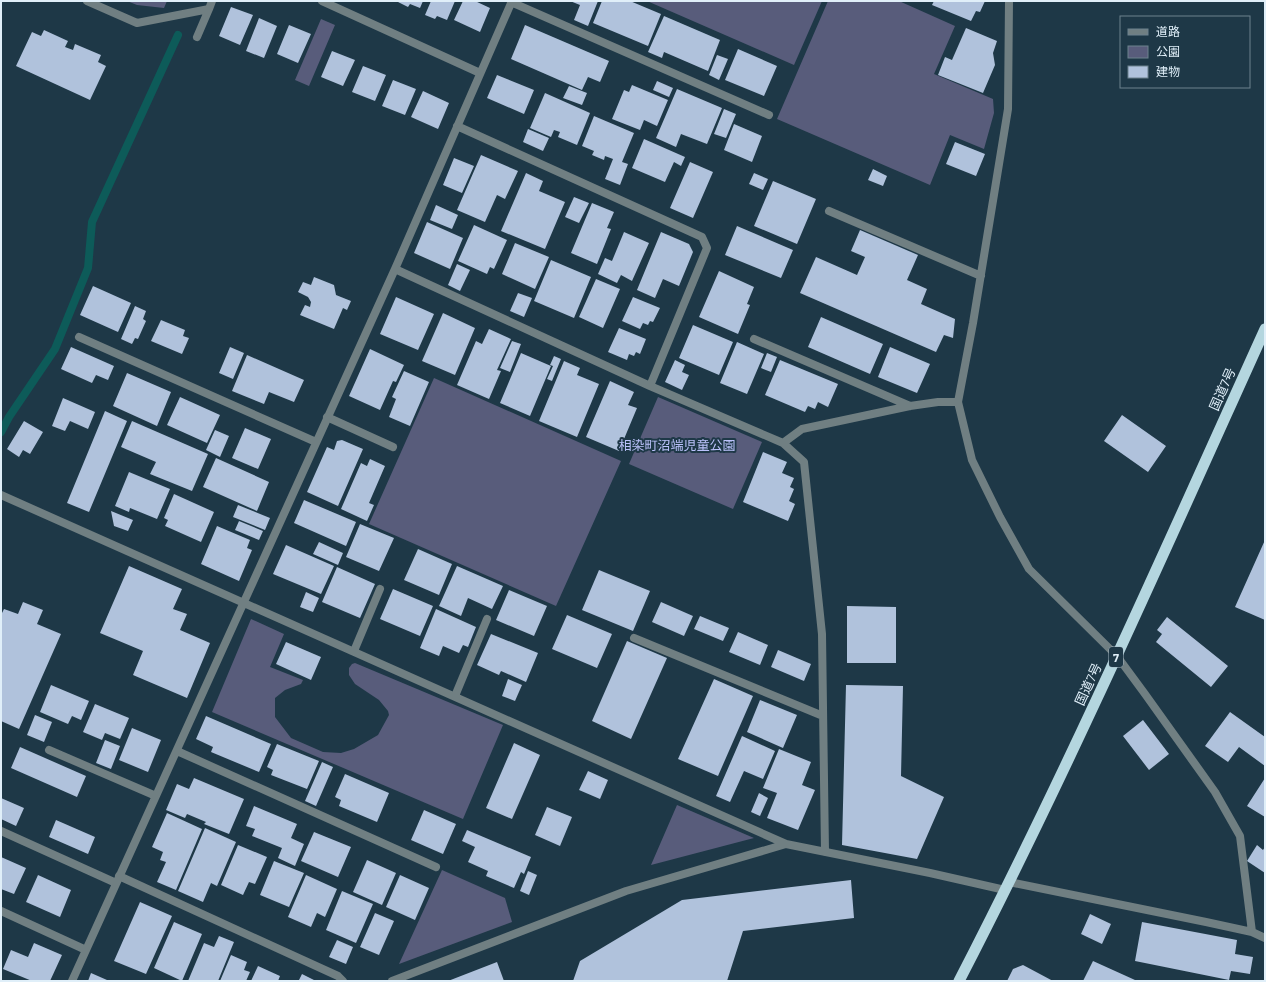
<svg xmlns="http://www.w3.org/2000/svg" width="1266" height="982" viewBox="0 0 1266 982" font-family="Barlow,'Noto Sans JP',sans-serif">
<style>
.green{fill:#585c7b}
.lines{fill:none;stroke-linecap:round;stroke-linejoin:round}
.stream{stroke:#0d5b59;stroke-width:8}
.building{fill:#b0c2dc}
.minor{stroke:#707f82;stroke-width:8}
.trunk{stroke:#b4d6df;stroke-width:11}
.labels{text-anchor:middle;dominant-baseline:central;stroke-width:4;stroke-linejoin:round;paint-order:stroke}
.shield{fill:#1e3847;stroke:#a6b8c4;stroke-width:1}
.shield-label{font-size:12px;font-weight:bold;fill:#e0eff9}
.street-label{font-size:13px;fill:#e0eff9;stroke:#1e3847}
.park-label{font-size:13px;fill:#bbc2fb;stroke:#1e3847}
</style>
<rect width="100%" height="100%" fill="#1e3847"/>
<!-- green -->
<path class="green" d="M127 1H167L164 8 137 5Z
M647 1H822L794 65Z
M828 1H899L955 26 934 74 993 99 994 113 984 149 950 135 930 185 777 119Z
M321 19 335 25 309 86 295 80Z
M434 378 621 461 556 606 369 524Z
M658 397 762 442 733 509 629 464Z
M251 619 284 634 270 667 303 680 301 684 285 690 275 698V717L291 738 323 752 341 753 354 749 378 735 389 715 388 711 379 700 355 684 349 675V668L352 664 355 663 503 725 463 819 212 712Z
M677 805 754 838 651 865Z
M442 870 505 898 512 922 399 964Z"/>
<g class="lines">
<!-- stream -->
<path class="stream" d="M1 432 9 417 55 349 88 268 92 222 178 35"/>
</g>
<!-- building -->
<path class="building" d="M398 1H423L420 8 410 4 408 7 398 2Z
M431 1H455L447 20 437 16 435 19 425 15Z
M463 1H475L490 8 480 32 454 20Z
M570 1H598L588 26 574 20 580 5Z
M602 1H630L661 14 648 46 593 23Z
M934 1H985L980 12 976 11 971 21 932 5Z
M231 7 253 15 240 45 219 36Z
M664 16 720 40 708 71 664 52 662 58 648 52Z
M259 18 277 26 264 58 246 51Z
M289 25 311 34 298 63 277 54Z
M525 25 609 61 600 82 588 77 582 90 511 59Z
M966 28 997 41 993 53 995 65 983 93 938 75 945 57 952 60Z
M44 30 68 41 65 47 73 50 75 44 101 55 98 62 106 66 90 100 16 66 32 32 41 36Z
M738 49 777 66 764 96 725 80Z
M332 51 355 60 343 86 321 77Z
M717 55 728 59 719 80 709 75Z
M363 66 386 75 375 101 352 92Z
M497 75 534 90 524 114 487 98Z
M393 80 416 89 405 115 382 106Z
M657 81 673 88 669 97 653 90Z
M632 85 668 100 657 126 644 120 640 130 612 119 624 90 629 92Z
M569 86 587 93 582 105 563 98Z
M677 89 722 108 707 144 681 134 676 147 656 138Z
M423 91 449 103 438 129 411 117Z
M545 93 590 113 577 145 558 137 560 132 554 130 551 137 530 128Z
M724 109 736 114 726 138 714 134Z
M594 116 634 133 622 162 628 164 620 185 605 179 613 159 605 156 604 160 592 155 594 151 582 146Z
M734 124 762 136 752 162 724 150Z
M528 129 549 138 543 151 523 142Z
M644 139 685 157 681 166 674 162 665 182 632 168Z
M955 142 985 154 976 176 946 164Z
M481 155 518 171 505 199 497 195 485 222 457 210Z
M454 158 474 166 462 193 443 185Z
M690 162 713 172 693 218 670 208Z
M873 169 887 176 883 186 868 180Z
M526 173 543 181 539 191 565 202 545 249 501 231Z
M754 173 768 179 763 190 749 184Z
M773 181 816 199 797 244 754 226Z
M574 197 589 203 579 223 565 217Z
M592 203 614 212 607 228 611 229 597 264 571 253Z
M436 205 458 215 452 229 430 220Z
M427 222 463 238 450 269 414 253Z
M474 225 507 240 494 269 490 267 487 274 458 261Z
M737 226 793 250 781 278 725 255Z
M860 230 918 255 907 280 927 289 921 304 955 319 953 338 944 335 936 352 800 293 816 257 857 275 865 257 851 251Z
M624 232 649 243 632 281 621 275 617 283 598 274 605 258 612 261Z
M661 232 689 244 693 252 679 286 663 279 655 298 637 290Z
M515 243 549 257 535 289 502 274Z
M551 260 591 277 574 318 534 301Z
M457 264 470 270 460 291 448 285Z
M719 271 754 287 747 304 750 305 738 334 699 317Z
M314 277 334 285 336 295 351 301 347 310 343 308 334 329 300 315 305 305 310 307 311 302 308 297 298 292 303 282 311 285Z
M596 279 620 289 603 328 579 317Z
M93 286 131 303 118 332 80 315Z
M518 293 532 298 524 317 510 311Z
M396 297 434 314 418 350 380 334Z
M633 297 660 308 653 322 650 321 648 325 643 323 640 329 622 321Z
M135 306 146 311 143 319 146 321 138 339 135 338 132 344 121 339Z
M443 313 475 328 455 375 422 361Z
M821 317 883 344 870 374 808 347Z
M161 320 185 330 183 336 189 338 182 354 151 341Z
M693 325 733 342 719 375 679 358Z
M619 328 646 339 640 354 636 352 634 356 629 354 627 360 608 352Z
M489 329 511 339 497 370 501 371 489 399 457 385 476 341 482 344Z
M512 341 521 344 510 372 500 368Z
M737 342 764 354 747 394 720 383Z
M71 347 114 366 108 380 96 375 92 383 61 369Z
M230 347 244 353 233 379 219 373Z
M890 347 930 364 917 393 878 377Z
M370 349 404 365 396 382 393 381 380 410 349 396Z
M521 353 551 366 530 416 500 403Z
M767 353 777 357 771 372 761 368Z
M247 355 304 380 294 402 269 392 264 404 232 391Z
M554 356 561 359 552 381 547 379 553 366 550 365Z
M675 360 685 365 682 372 689 375 682 390 665 382Z
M780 360 838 384 828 407 818 402 815 409 808 406 805 412 765 395Z
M564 361 580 368 577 375 599 384 577 437 539 421Z
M404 371 429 382 410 426 389 417 396 399 392 397Z
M127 373 171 392 157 426 113 406Z
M610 381 634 392 628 405 637 408 619 451 586 437Z
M180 397 220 415 207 443 167 425Z
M63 398 95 412 88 429 70 421 65 431 52 426Z
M105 411 127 421 89 512 67 503Z
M1122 415 1166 446 1148 472 1104 441Z
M24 421 43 432 30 454 23 450 19 457 7 449Z
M132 421 208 454 192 491 150 474 156 462 121 447Z
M245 428 271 439 258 469 232 458Z
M215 430 229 436 220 457 206 450Z
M342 440 363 449 338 506 307 492 327 447 334 450 337 441Z
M763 452 787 462 782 473 794 478 790 487 794 489 789 501 795 504 788 521 743 502Z
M216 458 269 482 257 511 203 487Z
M370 459 385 466 369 503 374 505 367 521 341 509 361 463 367 466Z
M129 472 170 489 157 519 130 508 129 512 115 506Z
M174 494 214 512 201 542 165 526 168 520 164 518Z
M304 500 356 522 346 546 294 523Z
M238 505 270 518 265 530 233 517Z
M111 511 133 520 128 531 114 526Z
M239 521 263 531 259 540 235 530Z
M360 524 394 538 379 571 346 557Z
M217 526 250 540 247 548 252 550 239 581 201 564Z
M1265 540V620L1235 607Z
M319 542 343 553 338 565 313 554Z
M286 545 334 566 321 594 273 574Z
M418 549 452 564 439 595 404 580Z
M129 566 182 589 173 609 187 614 180 630 210 643 187 698 133 675 143 651 100 633Z
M457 566 503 586 492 609 468 598 461 616 439 606Z
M337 567 375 584 360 618 322 602Z
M599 570 650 591 633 631 582 610Z
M393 589 433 606 420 636 380 619Z
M509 590 547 606 534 636 496 620Z
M306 592 319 598 313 612 300 607Z
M23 602 43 610 37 624 61 634 19 729 1 721V615L4 609 18 614Z
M661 602 693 616 684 636 652 622Z
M847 606 896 607V663H847Z
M436 609 476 627 468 647 463 645 459 653 443 646 439 656 420 648Z
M567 615 612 634 597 668 552 649Z
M700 616 729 628 723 641 694 629Z
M1167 617 1228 666 1211 687 1156 642 1162 634 1157 630Z
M738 632 768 645 760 665 729 652Z
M491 634 538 653 526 682 501 671 499 675 477 665Z
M627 641 667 658 631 739 592 721Z
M286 642 321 657 311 680 276 664Z
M778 650 811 664 804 681 771 667Z
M508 679 522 685 515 701 502 696Z
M714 679 753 696 718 776 678 759Z
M51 685 89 701 81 720 72 716 68 724 40 712Z
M846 685 903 686 901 776 944 797 917 859 842 845Z
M760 700 797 715 783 748 747 732Z
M95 704 129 718 120 739 105 733 102 740 83 732Z
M1230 712 1265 737V766L1239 747 1228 762 1205 746Z
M35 715 52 722 44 742 27 735Z
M206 716 271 744 259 772 211 752 213 747 196 739Z
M1143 720 1169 754 1149 770 1123 736Z
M132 728 161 740 148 772 119 760Z
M742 736 775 751 763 779 744 771 730 802 716 796Z
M105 740 120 746 111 769 96 763Z
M514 743 540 755 512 819 486 808Z
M277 744 319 761 307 789 271 775 273 770 267 767Z
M20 747 86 776 77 797 11 768Z
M779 749 811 762 802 785 815 790 798 830 767 818 777 793 763 788Z
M322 762 333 767 316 806 305 801Z
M588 771 608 780 600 799 579 790Z
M345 774 389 793 377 822 339 806 341 800 335 797Z
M194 778 244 799 229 834 204 824 206 822 187 814 185 818 166 810 177 784 189 789Z
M1265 778V817L1247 806Z
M759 793 768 798 760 816 751 812Z
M1 798 24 808 16 826 1 819Z
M254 806 297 824 291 838 304 844 295 866 278 858 282 848 252 836 255 829 246 826Z
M547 807 572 817 560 846 535 835Z
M424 810 456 824 443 854 411 840Z
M167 813 202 829 176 890 157 882 166 862 160 860 163 852 152 847Z
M56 820 95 837 88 854 49 837Z
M205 828 236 842 217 886 211 883 203 902 178 891Z
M467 830 531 857 524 874 521 872 514 888 486 876 488 871 468 862 475 847 462 841Z
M314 832 351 847 338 877 301 861Z
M238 845 267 857 255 884 249 882 243 895 221 885Z
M1257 845 1263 850 1265 847V873L1247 861Z
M1 857 26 868 14 894 1 889Z
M367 860 396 873 382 905 353 892Z
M274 861 304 873 289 907 260 895Z
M528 871 537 875 529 895 520 891Z
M38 875 71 890 60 917 26 902Z
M306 875 337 889 325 917 317 913 311 927 288 917Z
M400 875 429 888 415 920 386 907Z
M851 880 854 918 743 931 727 981H573L580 961 682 900Z
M342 891 373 904 356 943 326 930Z
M140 902 172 916 146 974 114 961Z
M375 913 394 921 379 955 360 947Z
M1090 914 1111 924 1102 944 1081 934Z
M174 922 202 934 182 981 154 968Z
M1142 922 1237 940 1235 954 1253 957 1250 974 1231 971 1229 980 1135 961Z
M219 936 234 942 218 981H188L204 943 214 947Z
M337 940 353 947 346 964 329 957Z
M34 943 62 955 50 981H32L3 969 11 950 28 957Z
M231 955 247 962 244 970 250 972 246 981H220Z
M1093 961 1135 980 1134 981H1083Z
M497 962 504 981H448Z
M1023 965 1053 981H1007L1013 969Z
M258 966 280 976 278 981H251Z
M91 973 107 980V981H88Z
M302 974 314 980 313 981 299 980Z"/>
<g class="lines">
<!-- minor -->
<path class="minor" d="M87 1 137 23 209 9 212 1
M322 1 480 73
M1009 1 1008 109 973 323 958 402 972 460 1000 517 1029 569 1117 656 1145 694 1215 792 1240 836 1252 932
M511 2 769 115
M197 37 209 9
M457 126 702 237 707 248 650 386
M829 211 981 276
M395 269 650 386 783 443 804 462 822 634 825 852
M79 337 316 442
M754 339 910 406
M327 417 393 447
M783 443 802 429 910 406 938 402H958
M1 495 786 844 930 873 1005 890
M634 638 823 716
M354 651 380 589
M455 696 487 619
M49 750 156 796
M177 751 436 867
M1 831 116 883
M119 876 338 976 343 981
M1009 882 1206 922 1252 932 1265 938
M1 911 86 950
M72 981 395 269 512 1
M392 981 626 891 786 844"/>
<!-- trunk -->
<path class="trunk" d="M959 981C1069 768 1166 548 1265 329"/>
</g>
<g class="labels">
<!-- shield labels -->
<rect class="shield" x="1109" y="647" width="14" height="20" rx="3"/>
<g class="shield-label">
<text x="1116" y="657">7</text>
</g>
<!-- street labels -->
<g class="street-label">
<text transform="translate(1222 389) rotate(-66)">国道7号</text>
<text transform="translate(1088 684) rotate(-65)">国道7号</text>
</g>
<!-- park labels -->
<g class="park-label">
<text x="677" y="445">相染町沼端児童公園</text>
</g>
</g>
<!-- border -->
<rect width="1266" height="982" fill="none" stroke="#e0eff9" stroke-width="4"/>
<!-- legend -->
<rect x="1120" y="16" width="130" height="72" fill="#1e3847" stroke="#6c818e"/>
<rect x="1128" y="29" width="20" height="6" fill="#707f82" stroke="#6c818e"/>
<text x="1156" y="36" font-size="12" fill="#e0eff9">道路</text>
<rect x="1128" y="46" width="20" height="12" fill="#585c7b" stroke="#6c818e"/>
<text x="1156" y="56" font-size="12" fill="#e0eff9">公園</text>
<rect x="1128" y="66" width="20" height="12" fill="#b0c2dc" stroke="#6c818e"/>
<text x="1156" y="76" font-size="12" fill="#e0eff9">建物</text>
</svg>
